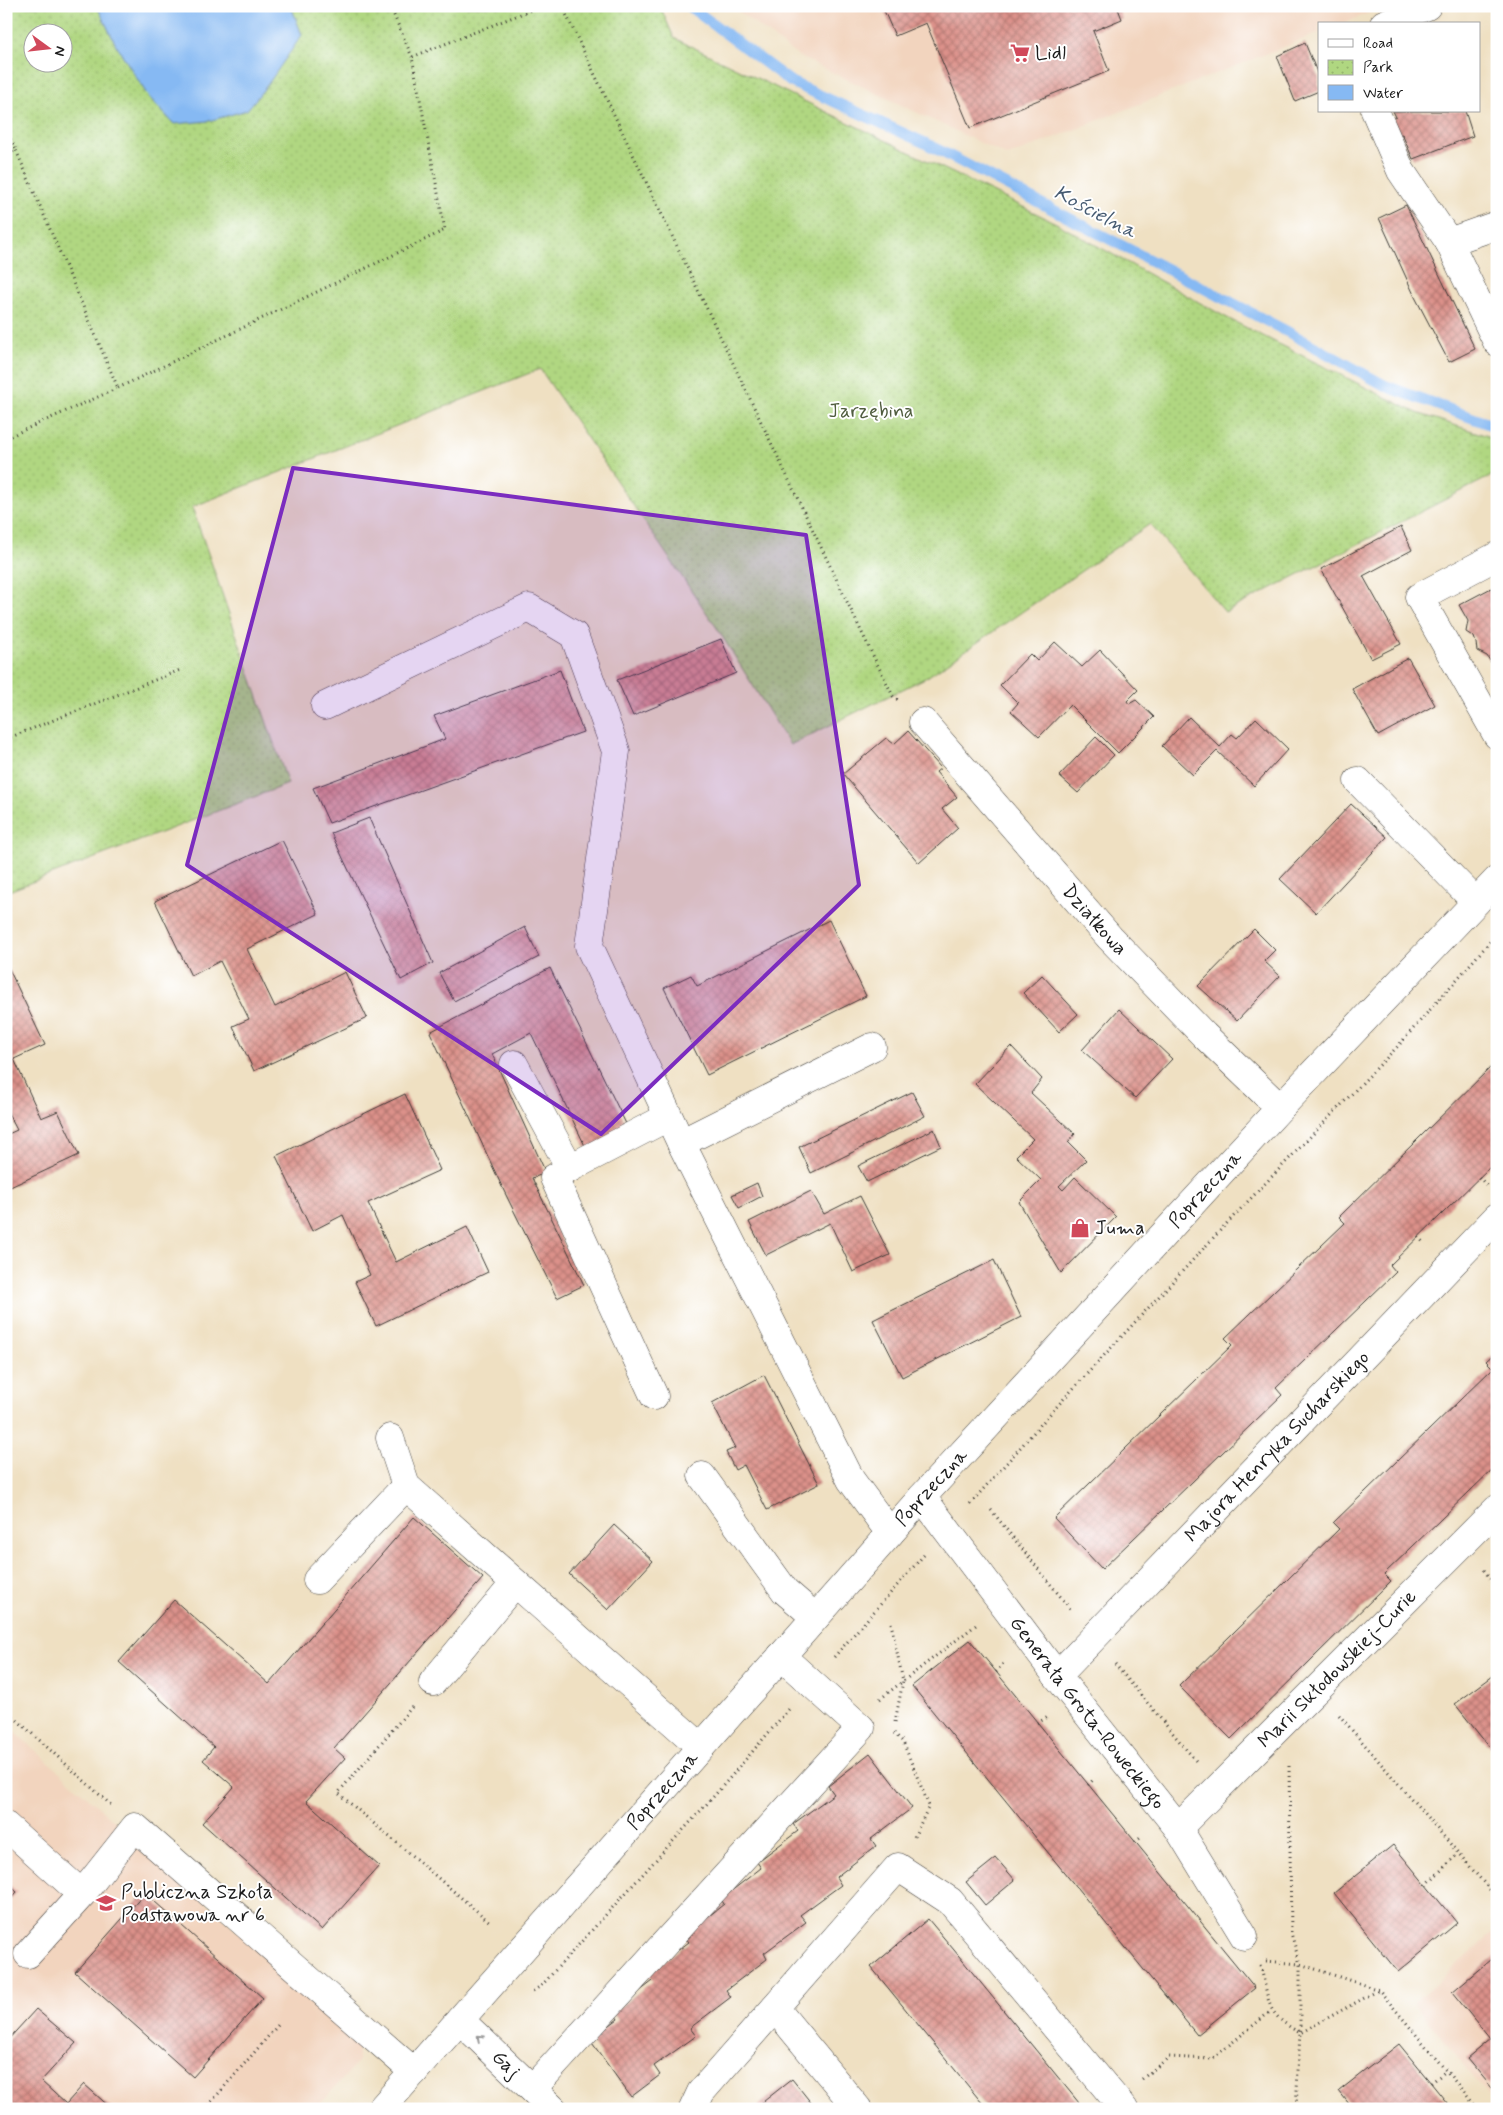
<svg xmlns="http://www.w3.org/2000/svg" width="1503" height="2115" viewBox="0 0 1503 2115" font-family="Mynerve,sans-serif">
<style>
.built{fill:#f2d4be}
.park{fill:url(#park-dots);stroke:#667a4e;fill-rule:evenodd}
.water{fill:#86b9f3;stroke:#516a88}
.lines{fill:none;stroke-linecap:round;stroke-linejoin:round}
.stream{stroke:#86b9f3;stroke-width:11}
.building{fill:url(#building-cross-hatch)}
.minor-casing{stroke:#3c3935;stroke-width:29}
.path{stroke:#3c3935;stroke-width:3;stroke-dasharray:1 4;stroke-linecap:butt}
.minor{stroke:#fff;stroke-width:28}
.oneway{stroke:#999}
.marked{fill:#7b2cbf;fill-opacity:0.2;stroke:#7b2cbf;stroke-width:4;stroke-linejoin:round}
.labels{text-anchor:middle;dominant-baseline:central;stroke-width:4;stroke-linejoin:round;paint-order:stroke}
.poi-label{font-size:20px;fill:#1c1c1c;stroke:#fff;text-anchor:start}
.park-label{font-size:20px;fill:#505d3f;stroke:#fff}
.street-label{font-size:20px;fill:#1c1c1c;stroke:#fff}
.water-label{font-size:21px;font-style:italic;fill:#465b72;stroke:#fff}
</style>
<defs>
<pattern id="park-dots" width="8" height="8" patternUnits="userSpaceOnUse" patternTransform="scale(1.25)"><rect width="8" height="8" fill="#b0d781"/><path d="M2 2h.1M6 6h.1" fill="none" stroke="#97b86f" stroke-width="1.8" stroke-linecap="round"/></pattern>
<pattern id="building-cross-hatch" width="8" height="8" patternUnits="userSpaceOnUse" patternTransform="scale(1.25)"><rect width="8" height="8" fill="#dc918a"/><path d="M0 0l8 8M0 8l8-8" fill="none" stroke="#b27670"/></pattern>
</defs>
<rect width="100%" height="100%" fill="#fff"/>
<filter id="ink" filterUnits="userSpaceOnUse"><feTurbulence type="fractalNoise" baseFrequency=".02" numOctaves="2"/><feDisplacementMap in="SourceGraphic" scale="10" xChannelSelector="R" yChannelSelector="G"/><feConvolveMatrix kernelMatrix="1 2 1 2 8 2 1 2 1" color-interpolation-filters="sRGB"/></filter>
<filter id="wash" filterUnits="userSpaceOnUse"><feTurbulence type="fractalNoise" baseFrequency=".0096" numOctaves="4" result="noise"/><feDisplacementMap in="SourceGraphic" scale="20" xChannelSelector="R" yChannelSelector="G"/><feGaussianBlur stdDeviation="1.12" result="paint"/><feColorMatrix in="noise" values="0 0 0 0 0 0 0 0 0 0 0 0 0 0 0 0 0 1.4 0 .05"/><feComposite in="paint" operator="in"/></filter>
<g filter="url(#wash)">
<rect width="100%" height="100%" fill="#efe0c2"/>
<!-- built -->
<path class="built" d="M731 6H1386L1342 24H1319V33L1008 156 798 56Z
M6 1724 358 2039V2062L316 2109H6Z
M1497 1929V2107L1414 2003Z"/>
<!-- park -->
<path class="park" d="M6 6H660L674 38 1056 223 1231 320 1417 413 1497 439V473L1225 612 1150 524 927 677 790 745 717 628 540 369 192 507 288 784 6 892ZM32 32H62V62H32Z"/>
<!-- water -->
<path class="water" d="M97 6H291L302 35 268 84 247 110 209 121 174 124 148 96 116 45Z"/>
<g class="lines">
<!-- stream -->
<path class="stream" d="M689 6 791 82 925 143 1288 332 1386 386 1497 427"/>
</g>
<g id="blocks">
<!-- building -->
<path class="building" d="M882 6H1117L1122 19 1093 31 1109 71 970 128 926 23 895 36Z
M1305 43 1319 77V91L1295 101 1277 56Z
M1393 111H1465L1473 136 1413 159 1402 134 1399 135 1392 119 1396 117Z
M1406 205 1475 349 1449 362 1415 297 1379 218Z
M1401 527 1412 550 1363 576 1401 644 1371 659 1321 569Z
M1497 585V672L1487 656 1477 651 1476 643 1474 637 1466 632 1468 621 1459 605Z
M721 639 736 673 633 716 617 680Z
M1055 642 1082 667 1100 650 1138 690 1127 701 1129 704 1136 700 1154 717 1118 753 1070 705 1039 737 1011 711 1018 703 1000 685 1030 654 1037 661Z
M1408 658 1435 705 1378 736 1352 689Z
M560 670 583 732 329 823 313 788 445 739 434 716Z
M1189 717 1220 747 1232 734 1237 738 1256 718 1288 749 1254 786 1217 751 1193 775 1162 746Z
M908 731 941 768 936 772 957 797 942 809 958 828 919 863 843 774 886 738 894 744Z
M1096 737 1114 755 1078 793 1059 776Z
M1351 804 1387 837 1316 913 1280 879Z
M369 818 433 963 401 980 331 833Z
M282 840 318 914 247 949 275 1007 345 972 367 1018 254 1071 233 1026 249 1019 220 961 191 976 155 901Z
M829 920 866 996 707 1075 664 988 691 975 697 986Z
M525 927 539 957 454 1001 439 973Z
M1254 929 1275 950 1264 961 1280 976 1237 1021 1198 986Z
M550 968 629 1130 588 1152 531 1033 492 1054 546 1173 532 1178 584 1285 557 1298 504 1191 430 1032Z
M9 969 45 1045 14 1059 41 1118 58 1111 79 1155 6 1189V1135L17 1130 6 1109V971Z
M1042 975 1078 1014 1059 1032 1023 993Z
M1119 1009 1172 1059 1135 1098 1082 1050Z
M1011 1046 1042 1079 1031 1093 1075 1134 1068 1142 1086 1160 1059 1186 1063 1190 1075 1177 1116 1217 1061 1273 1019 1202 1041 1180 1016 1156 1033 1139 975 1084Z
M1497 1061V1160L1390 1265 1396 1272 1276 1388 1282 1395 1102 1569 1054 1518 1232 1345 1225 1338 1345 1223 1339 1217Z
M912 1092 925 1116 811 1173 799 1147Z
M405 1094 440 1170 368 1203 396 1262 467 1227 488 1272 376 1326 355 1282 370 1275 343 1215 312 1231 276 1156Z
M934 1129 941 1146 867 1182 858 1166Z
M757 1183 762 1196 739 1208 732 1195Z
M811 1191 824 1214 860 1196 890 1255 853 1272 830 1223 766 1255 749 1222Z
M994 1260 1021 1317 902 1377 873 1320Z
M1497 1351V1465L1384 1574 1391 1581 1231 1739 1179 1686 1339 1529 1333 1523 1493 1368 1486 1361Z
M764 1375 819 1484 767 1510 744 1465 735 1470 726 1452 735 1448 712 1403Z
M414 1517 483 1578 334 1748 345 1758 306 1801 379 1866 322 1930 202 1823 234 1787 203 1760 214 1747 119 1662 174 1600 269 1684Z
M614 1525 653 1561 608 1610 569 1574Z
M970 1640 1255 1988 1197 2035 912 1686Z
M1497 1673V1757L1455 1704Z
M870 1753 912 1808 871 1839 876 1846 836 1877 841 1885 800 1915 806 1922 764 1953 767 1959 726 1990 731 1997 690 2028 696 2036 654 2066 660 2075 631 2097 590 2040 618 2019 613 2012 653 1981 647 1974 689 1942 684 1936 724 1904 721 1899 761 1868 757 1862 798 1831 793 1824 834 1794 828 1786Z
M1393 1845 1457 1923 1398 1972 1334 1893Z
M996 1858 1015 1880 985 1905 966 1882Z
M6 1882 17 1892 6 1904Z
M145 1893 263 1998 193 2077 75 1972Z
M928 1919 954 1950 1084 2109H987L871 1967Z
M1497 1954V2094L1467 2058 1490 2039 1452 1992Z
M36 2009 76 2043 41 2081 66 2104 84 2084 112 2109H6V2042Z
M1399 2044 1431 2083 1452 2109H1353L1339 2091Z
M792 2079 816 2109H754Z"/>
</g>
</g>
<g filter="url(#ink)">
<use href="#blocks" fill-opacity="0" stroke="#3c3935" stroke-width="1"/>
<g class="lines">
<defs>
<g id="minor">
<path d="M1384 24 1427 6"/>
<path d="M1375 111 1401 171 1449 242 1497 225"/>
<path d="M1449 242 1497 342"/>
<path d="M1497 556 1419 597 1497 735"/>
<path d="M325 706 529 608 574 635 616 751 589 946 681 1143 851 1480 890 1533"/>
<path id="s1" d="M923 722 1110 938 1204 1035 1280 1108"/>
<path d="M1358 781 1476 902"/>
<path d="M514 1064 570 1168 668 1117"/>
<path d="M681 1143 872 1047"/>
<path d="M570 1168 554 1178 654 1396"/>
<path d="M390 1438 406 1486 701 1747"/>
<path d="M702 1476 785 1591 815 1617"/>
<path id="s2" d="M922 1497 1057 1676 1178 1828 1244 1936"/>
<path d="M317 1580 406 1486"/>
<path id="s3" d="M1057 1676 1497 1217"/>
<path d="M433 1682 515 1583"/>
<path d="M6 1826 82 1894"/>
<path id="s4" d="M1178 1828 1497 1509"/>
<path d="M28 1954 82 1894 135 1827 414 2072"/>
<path d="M775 2008 858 2109"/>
<path id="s5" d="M460 2020 553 2109"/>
<path d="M533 2088 861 1728 781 1656"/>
<path id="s6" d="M381 2109 922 1497 1280 1108 1497 880"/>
<path d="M693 2109 701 2092 898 1867 950 1901 1124 2109"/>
</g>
</defs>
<!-- minor casing -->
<use href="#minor" class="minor-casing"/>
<!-- path -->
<path class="path" d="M390 6 412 57
M562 6 864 637 893 696 898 700
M6 130 16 150 6 155
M118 388 445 230 412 57 541 6
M6 438 118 388 16 150
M6 739 180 670
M1479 1177 1487 1186
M1418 1237 1425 1244
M970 1504 1059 1404 1229 1221 1398 1046 1495 936
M991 1510 1072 1611
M1484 1570 1497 1588
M891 1623 903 1681 895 1722
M834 1657 924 1555
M1115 1664 1196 1761
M996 1672 1004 1662
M880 1699 976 1625
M412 1707 338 1793 491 1923
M6 1710 111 1805
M1339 1715 1497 1898
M1037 1723 1048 1717
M894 1733 903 1742 929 1806 914 1837
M1289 1766 1291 1933 1300 1964V2033L1296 2109
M1088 1785 1095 1778
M1135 1842 1143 1836
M1426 1885 1458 1854
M1266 1961 1300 1964 1379 1990 1478 2109
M1260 1965C1271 2003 1263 2012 1300 2033L1379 1990
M533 1991 541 1986 715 1795 789 1709
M1142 2079 1169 2057 1212 2059 1271 2011
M1431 2083 1446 2071
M205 2109 279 2024"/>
<!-- minor -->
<use href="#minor" class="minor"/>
</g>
<!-- one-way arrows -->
<defs><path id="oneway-chevron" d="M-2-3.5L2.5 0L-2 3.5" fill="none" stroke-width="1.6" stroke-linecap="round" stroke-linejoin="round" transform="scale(1.25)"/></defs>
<use class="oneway" href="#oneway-chevron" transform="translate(480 2038) rotate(-137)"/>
</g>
<!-- marked area -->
<path class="marked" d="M293 468 806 535 859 885 601 1134 187 865Z"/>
<!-- icons -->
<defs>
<symbol id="supermarket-bare" viewBox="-9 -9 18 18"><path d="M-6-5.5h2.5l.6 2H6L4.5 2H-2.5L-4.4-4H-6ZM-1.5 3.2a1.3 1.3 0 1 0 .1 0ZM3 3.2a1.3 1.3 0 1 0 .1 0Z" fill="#d1495b" stroke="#fff" stroke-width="2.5" paint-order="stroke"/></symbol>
<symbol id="shop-bare" viewBox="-9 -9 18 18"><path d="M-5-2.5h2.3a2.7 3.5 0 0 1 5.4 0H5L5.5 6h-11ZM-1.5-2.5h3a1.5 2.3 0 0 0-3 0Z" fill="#d1495b" stroke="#fff" stroke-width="2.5" paint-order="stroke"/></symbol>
<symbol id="school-bare" viewBox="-9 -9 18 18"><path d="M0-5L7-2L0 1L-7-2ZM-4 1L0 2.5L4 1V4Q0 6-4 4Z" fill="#d1495b" stroke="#fff" stroke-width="2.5" paint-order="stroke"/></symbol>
</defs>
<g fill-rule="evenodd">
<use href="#supermarket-bare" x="1006" y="39" width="28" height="28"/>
<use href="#shop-bare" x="1066" y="1214" width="28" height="28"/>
<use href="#school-bare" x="92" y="1889" width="28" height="28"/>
</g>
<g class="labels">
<!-- poi labels -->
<g class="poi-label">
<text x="1035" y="53">Lidl</text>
<text x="1095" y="1228">Juma</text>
<text x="121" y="1892">Publiczna Szkoła<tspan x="121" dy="23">Podstawowa nr 6</tspan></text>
</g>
<!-- park labels -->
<g class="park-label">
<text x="871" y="411">Jarzębina</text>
</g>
<!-- street labels -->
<g class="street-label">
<text stroke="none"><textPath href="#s1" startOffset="262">Działkowa</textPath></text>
<text stroke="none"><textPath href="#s6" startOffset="1235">Poprzeczna</textPath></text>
<text stroke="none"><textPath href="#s3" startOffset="318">Majora Henryka Sucharskiego</textPath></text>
<text stroke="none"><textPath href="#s6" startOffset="830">Poprzeczna</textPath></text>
<text stroke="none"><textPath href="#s4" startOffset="225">Marii Skłodowskiej-Curie</textPath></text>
<text stroke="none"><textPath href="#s2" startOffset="272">Generała Grota-Roweckiego</textPath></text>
<text stroke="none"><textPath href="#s6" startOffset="425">Poprzeczna</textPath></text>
<text stroke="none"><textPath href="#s5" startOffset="64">Gaj</textPath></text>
</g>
<!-- water labels -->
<g class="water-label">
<text transform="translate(1095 212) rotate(28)">Kościelna</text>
</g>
</g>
<!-- margin -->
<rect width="1503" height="2115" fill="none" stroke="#fff" stroke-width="25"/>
<!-- legend -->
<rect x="1318" y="22" width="162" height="90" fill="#ffffff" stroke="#a4a4a4"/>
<rect x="1328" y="39" width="25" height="8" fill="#ffffff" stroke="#a4a4a4"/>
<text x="1363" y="48" font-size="15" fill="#1c1c1c">Road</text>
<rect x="1328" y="60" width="25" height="15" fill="url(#park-dots)" stroke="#a4a4a4"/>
<text x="1363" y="72" font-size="15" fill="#1c1c1c">Park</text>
<rect x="1328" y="85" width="25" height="15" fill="#86b9f3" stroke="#a4a4a4"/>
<text x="1363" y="98" font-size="15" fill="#1c1c1c">Water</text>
<!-- north arrow -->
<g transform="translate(48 48) rotate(105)"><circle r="24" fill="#ffffff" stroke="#a4a4a4"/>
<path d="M0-4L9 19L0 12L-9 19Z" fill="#d1495b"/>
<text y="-8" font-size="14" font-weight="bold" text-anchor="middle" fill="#1c1c1c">N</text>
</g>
</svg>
